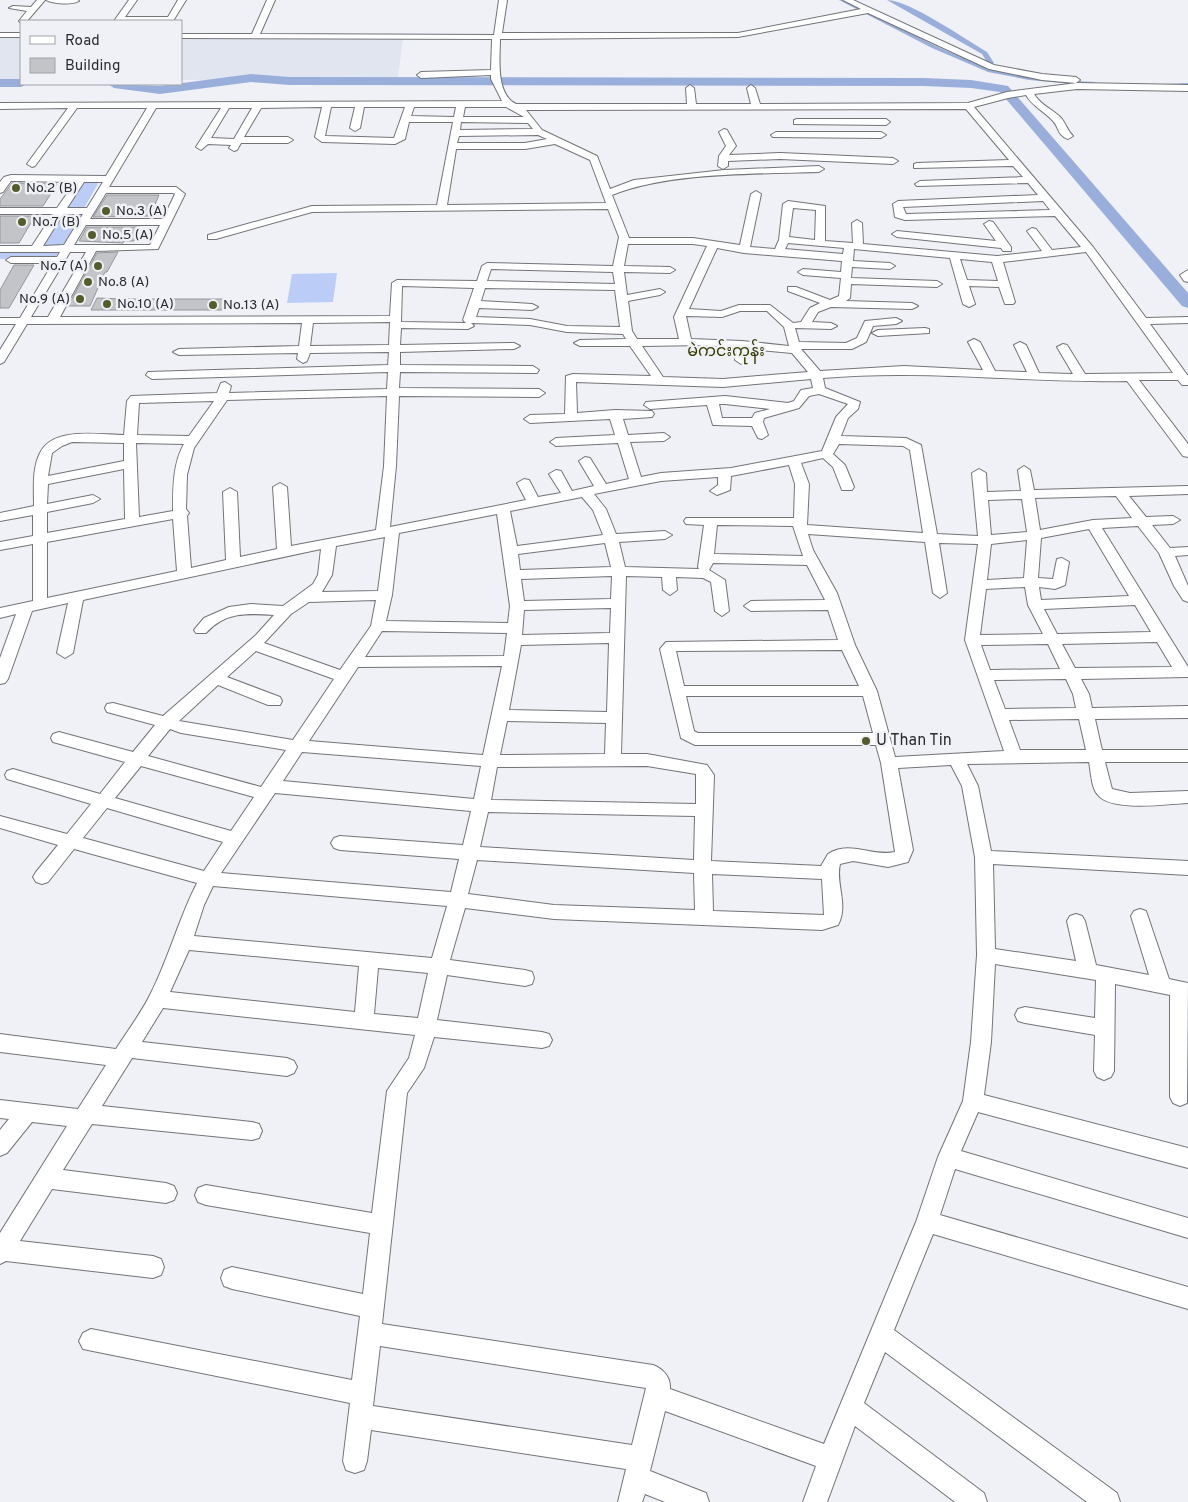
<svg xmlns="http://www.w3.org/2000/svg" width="1188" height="1502" viewBox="0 0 1188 1502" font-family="Overpass,'Noto Sans Myanmar',sans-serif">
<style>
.built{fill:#e0e5f0}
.green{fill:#bbcdf7}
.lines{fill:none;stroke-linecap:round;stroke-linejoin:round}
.canal{fill:#9aaedb;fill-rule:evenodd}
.river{fill:#9aaedb;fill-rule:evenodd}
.building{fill:#c2c4c8;stroke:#949699}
.minor-casing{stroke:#727478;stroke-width:2}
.minor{fill:#fff;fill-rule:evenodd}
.poi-dot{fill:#555c2b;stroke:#eff1f6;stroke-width:2}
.labels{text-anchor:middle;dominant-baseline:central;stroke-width:5;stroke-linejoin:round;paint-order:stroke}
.far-poi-label{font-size:14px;fill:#2b2c2e;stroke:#eff1f6;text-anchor:start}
.far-quarter-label{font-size:16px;fill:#363c00;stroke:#eff1f6}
.poi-label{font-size:16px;fill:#2b2c2e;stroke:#eff1f6;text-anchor:start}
</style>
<rect width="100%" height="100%" fill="#eff1f6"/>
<!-- built -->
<path class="built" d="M0 36H21V80H0Z
M181 37 403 38 398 79 181 80Z"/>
<!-- green -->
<path class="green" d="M83 182H99L83 210H65Z
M62 213H83L63 246H41Z
M0 250H59L55 258 0 259Z
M337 273 333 302 287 303 292 274Z"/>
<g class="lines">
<!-- canal -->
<path class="canal" d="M839 0H847C895 24 943 54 996 69 1028 78 1061 80 1094 82L1098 84 1094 86 1029 80 988 72 932 48Z
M887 0C909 0 965 39 987 52L994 63 988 64 982 54Z
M1188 83V87L1163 88 1159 86 1163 84Z"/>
<!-- river -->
<path class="river" d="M251 74 290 77 924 78 971 80 1008 86 1188 293V308L1182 306 1000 92 971 88 924 86 290 85 251 82 160 94 114 88 108 84 160 86Z
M0 79H21V84H27L21 87H0Z"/>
</g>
<!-- building -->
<path class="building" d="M12 183 57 184 43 206H0V199Z
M107 195H159L150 216 93 217Z
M0 216H35L19 243H0Z
M87 227H140L134 241H124L123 243 79 241Z
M118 252 107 272H105L90 306H68L97 253Z
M14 265H34L9 308H0V290Z
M97 298 122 299H226L222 310H91Z"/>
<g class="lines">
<defs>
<path id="minor" d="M37 0H45L27 21 21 23 19 21 27 11 9 8 13 6 31 7Z
M46 0H78L79 1C72 5 53 4 46 0Z
M129 0H137L125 17H168L178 0H186L173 21H114Z
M267 0H275L260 34 494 35 499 0H507L502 33H738L861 9 843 0H853L994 65 1042 74 1076 77 1080 80 1076 83 1042 80 989 69 868 13 738 37 500 39C500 57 495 94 516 104H687L686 88 690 85 694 88 696 104H751L747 88 751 85 755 88 760 104 968 103 1007 92 1077 83 1188 85V91L1077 89 1034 94C1041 106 1053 109 1062 119 1066 124 1067 130 1073 136L1068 139C1057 135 1059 127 1053 121 1044 111 1033 107 1026 95L1008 98 974 107 1093 247 1146 318 1188 317V323L1150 324 1188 376V385H1182L1178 380H1139L1188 444V457L1183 456 1127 381C1025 383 924 369 823 378L825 388 860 402 858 409 848 418 841 436 906 438 921 445 937 534 978 536 972 473 979 469 986 473 987 492 1021 491 1018 470 1024 466 1030 470 1034 490 1188 486V494L1129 496 1146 517 1173 516 1180 520 1173 524 1152 525 1170 548 1188 547V555L1175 556 1188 586V602L1183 600 1174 586 1159 553 1138 526 1102 528 1188 667V677L1081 679 1089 694 1092 708 1188 706V718L1095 719 1102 750H1188V762H1105L1112 789 1130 793 1188 791V803C1168 804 1111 812 1098 795 1091 788 1091 771 1089 762L967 764 978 786 991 851 1188 861V875L993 864 995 949 1076 961 1067 921 1070 916 1076 914 1082 916 1085 921 1096 965 1149 975 1131 916 1134 911 1140 909 1146 911 1169 979 1188 983 1187 1103 1180 1106 1173 1103 1170 1097V995L1115 984 1114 1071 1111 1077 1104 1080 1097 1077 1094 1071 1095 1035 1025 1023 1018 1021 1015 1015 1018 1009 1025 1007 1095 1018 1096 980 995 964 991 1042 984 1095 1188 1148V1168L978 1112 961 1151 1188 1218V1238L955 1169 940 1215 1188 1287V1309L933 1234 894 1330 1117 1493 1120 1502H1087L885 1352 864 1403 984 1493 987 1502H955L855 1426 827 1502H803L816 1466 665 1411 650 1471 706 1493 709 1502H665L645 1494 642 1502H618L626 1469 371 1430 367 1461 364 1470 355 1473 346 1470 343 1461 350 1403 83 1349 79 1341 83 1333 91 1329 352 1380 360 1316 232 1289 224 1286 221 1278 224 1270 232 1267 363 1294 370 1233 206 1205 198 1202 195 1195 198 1188 206 1185 372 1213 387 1091 409 1058 415 1035 163 1008 142 1042 287 1058 294 1061 297 1067 294 1073 287 1076 132 1058 102 1106 252 1122 259 1124 262 1131 259 1138 252 1140 92 1124 63 1170 166 1183 174 1186 177 1193 174 1200 166 1203 52 1189 20 1241 153 1256 161 1259 164 1267 161 1275 153 1278 6 1261 0 1264V1233L67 1126 32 1122 7 1153 0 1156V1130L9 1119 0 1118V1100L78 1109 106 1065 0 1052V1034L116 1049C128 1030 142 1012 151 993 169 957 179 918 197 883L74 849 48 882 42 884 36 882 33 877 36 872 58 845 0 828V816L67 834 91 804 7 779 5 775 7 771 13 769 100 794 125 762 53 742 51 738 53 734 59 732 133 752 155 725 107 712 105 708 107 704 113 703 163 716 256 635 274 615C247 613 225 612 206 633H196L194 630 204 618 229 607 251 604 283 606 313 584 318 575 321 549 83 600 73 653 65 658 57 653 68 603 32 611 8 679 5 683 0 684V658L16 614 0 618V608L33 601V544L0 550V542L33 536V515L0 521V513L34 506C34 490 32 468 40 453 53 426 100 435 124 435L127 401 131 396 217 393 221 383 225 382 231 386 229 393 387 389 388 372 152 379 146 375 148 372 388 365 389 352 310 353 307 361 303 363 297 359 298 353 179 355 173 352 179 349 299 346 302 323 27 324 4 362 0 364V350L16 324H0V318H20L53 263H11L6 260 11 257H57L60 252H0V246H32L53 214H0V208H57L75 182 11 181 3 192 0 193V182L4 177 11 175 106 176 147 108H77L35 166 32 167 27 164 68 108 0 109V103L502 101 491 79V75L421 78 417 75 421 72 491 70 492 39 181 38V34H252ZM322 107 315 137 322 142 395 144 405 139 409 122H453L437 205 312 206 208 235V239H216L312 212 608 209 619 237 613 266 487 263 482 266 477 281 397 280 392 283 390 316 60 317 96 251 158 249 185 194 176 187H109L156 108H221L196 147 201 150 208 144 231 145 229 148 234 151 237 150 241 143H288L293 140 288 137H244L261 108ZM331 107H355L350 128 355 131 360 128 364 107H405L394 138 325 136ZM414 107H456L454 117 411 116ZM465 107H506L524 117H463ZM229 108H252L234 139 211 138ZM966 109 1009 160 917 163 914 164V168L1013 166 1023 177 920 181 915 184 917 186 1028 183 1038 195 898 201 893 204 895 217 905 220 1055 216 1081 247 1052 250 1036 229 1032 228 1027 231 1042 251 997 256 863 244 862 223 857 220 852 223 853 243 825 241V206L788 201 783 204 779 240 775 249 750 247 761 194 756 191 751 194 740 245 693 238H629L612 195C669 172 757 174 819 172L824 169 819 166 724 170 634 180 610 189 597 156 542 130 526 110ZM461 122 528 123 533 129 460 130ZM538 135 547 139 525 143H457L459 136ZM555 144 590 160 606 203 447 205 456 149H525ZM84 182H103L87 208H67ZM106 193H173L175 194 163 219H90ZM1043 201 1050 210 906 214 903 207ZM793 208 816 210 815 240 789 237ZM63 214H83L64 245 43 246ZM86 225H160L150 245H74ZM788 243 844 248 843 254 785 249ZM628 244H693L707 246 674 317 679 339H637L632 331 628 301 660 295 665 292 660 289 627 295 624 272 670 273 675 270 670 267 624 266ZM717 248 744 253 842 261 841 272 803 269 798 272 803 275 841 278 839 296 830 300 796 287H788V291L820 303 810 308 801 322 793 323 770 305H739L721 311 689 309ZM854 249 950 258 963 304 969 307 975 304 969 286 999 287 1005 304H1013L1015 302 1003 262 1086 252 1173 373 1085 374 1067 345 1063 344 1057 347 1073 374 1039 373 1026 345 1020 342 1014 345 1027 372 995 371 980 342 974 339 968 342 983 370 904 366 820 371 801 349H852L866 342 873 326 896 324 902 321 896 318 865 321 857 338 846 343 799 342 795 328 831 329 837 326 831 323 812 322 818 312 831 307 912 309 918 306 912 303 846 301 850 298 851 284 937 287 942 284 937 281 851 278 852 267 890 269 895 266 890 263 853 261ZM70 252H86L48 317H31ZM960 259 992 262 998 281 967 280ZM491 269 613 272 615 284 487 281ZM402 286 474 288 463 320 466 323 401 322ZM485 288 615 290 620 327 567 326 530 319 476 317 479 308 532 310 538 307 532 304 481 301ZM740 311H767L784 327 789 346 742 341 691 339 686 316 722 317ZM390 322 389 345 310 346 313 323ZM471 323 530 325 567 332 623 334 626 339 580 340 574 343 580 346H630L651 376 573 374 566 376 565 414 530 415 524 419 530 423 610 419 615 435 556 438 550 442 556 446 618 443 629 479 606 484 590 458 585 457 579 461 594 486 572 491 561 471 556 470 549 474 561 493 538 497 529 480 524 479 517 483 526 500 390 527 396 466 399 396 539 397 545 393 539 389 399 388 400 372 537 373 539 370 533 366 400 365V352L514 349 520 346 514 343 400 345 401 328 468 329 474 326ZM706 345 736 348 735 360 741 364 747 360V349L792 353 808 372 723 379 663 377 642 346ZM811 379 813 388 801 390 794 401 788 403 725 396 646 402 644 405 650 409 707 405 713 425 752 426 758 438 762 439 768 435 763 422 764 418 799 408 809 396 819 394 848 404 836 417 822 451 731 468 661 473 641 477 630 442 664 441 670 437 664 433 628 435 623 419 652 417 654 414 652 411 615 410 577 413 576 382 723 387ZM387 396 384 466 376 530 291 546 287 487 280 483 273 487 277 549 240 557 237 492 230 488 223 492 226 560 191 568 187 516 189 513 186 509 187 475 194 448 227 400ZM214 401 189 436 137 435 139 403ZM719 404H725L770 409 755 413 752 418H722ZM72 442 124 443V461L48 476 52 453 62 446ZM136 443 184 444C173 463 173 488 173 511L139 517ZM839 444 903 446 910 450 923 533 807 525 809 484 801 463 823 458 833 467 842 490H852L854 487 845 465 833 454ZM789 465 795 484 794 518H686L684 521 686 524 704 525 698 567 699 569 625 567 619 542 665 539 672 535 665 531 616 534 606 509 594 494 661 481 718 477V485L710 491 717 495 730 490 731 476ZM124 469 125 519 47 533V512L93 503 100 499 93 495 47 504 48 484ZM1116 496 1132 518 1093 520 1040 530 1035 498ZM582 497 593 510 603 535 517 546 510 511ZM1022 499 1027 532 991 535 988 500ZM497 514 510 606 508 623 386 621 392 595 399 533ZM173 519 177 571 47 598V542ZM717 525 793 526 803 556 714 554ZM1089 529 1129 596 1041 600 1039 587 1055 589 1065 585 1069 562 1062 558 1057 559 1053 579 1038 578 1041 538ZM808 534 925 542 933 593 940 598 947 593 939 543 978 544 965 640 1004 751 895 757 877 691 855 645 837 593 813 550ZM385 537 378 591 322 592 332 575 336 546ZM1027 540 1024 578 987 580 991 544ZM605 543 611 567 520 570 518 554ZM713 563 807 565 825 600 751 601 744 606 751 611 828 610 838 640 666 642 660 649 681 738 695 745H876L881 763 895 852C871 857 850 840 828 854L821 866 711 861 714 775 707 765 647 754H621L626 576 662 577 663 590 670 595 677 590 676 577 703 578 711 582 715 611 722 616 729 611 725 580 709 570ZM612 576 611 599 524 601 521 579ZM1025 587 1028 605 1043 634 980 635 986 589ZM376 600 371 626 340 670 264 643 291 614 309 602ZM1135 605 1151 632 1057 634 1044 609ZM611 608 610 633 522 635 524 610ZM382 631 507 633 504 656 365 657ZM1157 642 1172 667 1075 668 1062 644ZM609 643 607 712 509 710 521 645ZM1048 644 1060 669 990 670 981 645ZM842 650 859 686H684L676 651ZM256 651 334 679 293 740 179 721 218 685 268 705H280L282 701 280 697 227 677ZM502 666 483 755 309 741 358 667ZM1066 679 1073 694 1076 708 1005 709 994 680ZM686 696H863L873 733H698L694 731ZM1079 719 1086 750H1020L1009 720ZM507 721 606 723 605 754 500 755ZM170 729 181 733 286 750 261 787 148 756ZM302 752 481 766 474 799 283 781ZM951 765 962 786 975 857 977 955 971 1042 963 1101 938 1157 916 1222 824 1444 670 1389C671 1377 663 1369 653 1365L382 1324 407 1093 424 1068 434 1037 542 1048 549 1046 552 1040 549 1034 542 1032 437 1020 447 975 525 986 532 984 534 978 532 972 525 970 450 960 465 908 554 919 822 930 838 925C849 905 835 883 840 864L853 861 888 867 908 862 913 850 898 768ZM141 766 254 797 231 831 115 798ZM647 766 696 774V804L491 800 497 767ZM275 793 471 811 463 845 340 836 334 838 331 843 334 848 340 850 459 859 451 892 221 873ZM107 808 223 842 204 871 83 838ZM488 812 695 816 694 860 480 847ZM477 860 694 873 695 910 554 905 468 894ZM712 874 822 879 824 915 713 911ZM213 886 447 906 432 958 194 936 204 905ZM189 950 359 966 355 1012 170 992ZM378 968 428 973 418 1018 374 1014ZM380 1346 646 1388 632 1445 373 1406Z
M0 33H21V37H0Z
M797 119H886L890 122 886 125 794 124V120Z
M724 129 727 130 736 146 729 155 780 153 893 158 898 161 893 164 780 159 728 161V166L723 169 718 166 719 156 726 146 719 132Z
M776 132H881L886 135 881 138 773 137 771 135Z
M989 221 993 222 1011 247V251H1003L1001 248 897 237 892 234 897 231 996 241 984 224Z
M1188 270V282L1184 281 1180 275Z
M925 328 929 329V333L878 336 872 333 878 330Z"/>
</defs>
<!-- minor casing -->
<use href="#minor" class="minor-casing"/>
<!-- minor -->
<use href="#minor" class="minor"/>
</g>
<!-- markers -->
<g class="poi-dot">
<circle cx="16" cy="188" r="5"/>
<circle cx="106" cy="211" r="5"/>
<circle cx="22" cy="222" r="5"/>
<circle cx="92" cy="235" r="5"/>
<circle cx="98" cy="266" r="5"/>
<circle cx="88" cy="282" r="5"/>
<circle cx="80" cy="299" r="5"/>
<circle cx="107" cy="304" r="5"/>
<circle cx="213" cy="305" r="5"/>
<circle cx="866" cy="741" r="5"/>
</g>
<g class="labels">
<!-- far-poi labels -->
<g class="far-poi-label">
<text x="26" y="188">No.2 (B)</text>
<text x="116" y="211">No.3 (A)</text>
<text x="32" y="222">No.7 (B)</text>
<text x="102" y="235">No.5 (A)</text>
<text x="88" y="266" text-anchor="end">No.7 (A)</text>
<text x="98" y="282">No.8 (A)</text>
<text x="70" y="299" text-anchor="end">No.9 (A)</text>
<text x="117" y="304">No.10 (A)</text>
<text x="223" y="305">No.13 (A)</text>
</g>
<!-- far-quarter labels -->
<g class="far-quarter-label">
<text x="726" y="352">မဲကင်းကုန်း</text>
</g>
<!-- poi labels -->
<g class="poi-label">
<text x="876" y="741">U Than Tin</text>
</g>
</g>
<!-- legend -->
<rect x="20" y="20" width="162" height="65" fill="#eff1f6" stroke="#a1a2a6"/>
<rect x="30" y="36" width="25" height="8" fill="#ffffff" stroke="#a1a2a6"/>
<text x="65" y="45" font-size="15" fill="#2b2c2e">Road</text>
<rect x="30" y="58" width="25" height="15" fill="#c2c4c8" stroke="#a1a2a6"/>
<text x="65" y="70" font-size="15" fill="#2b2c2e">Building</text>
</svg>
